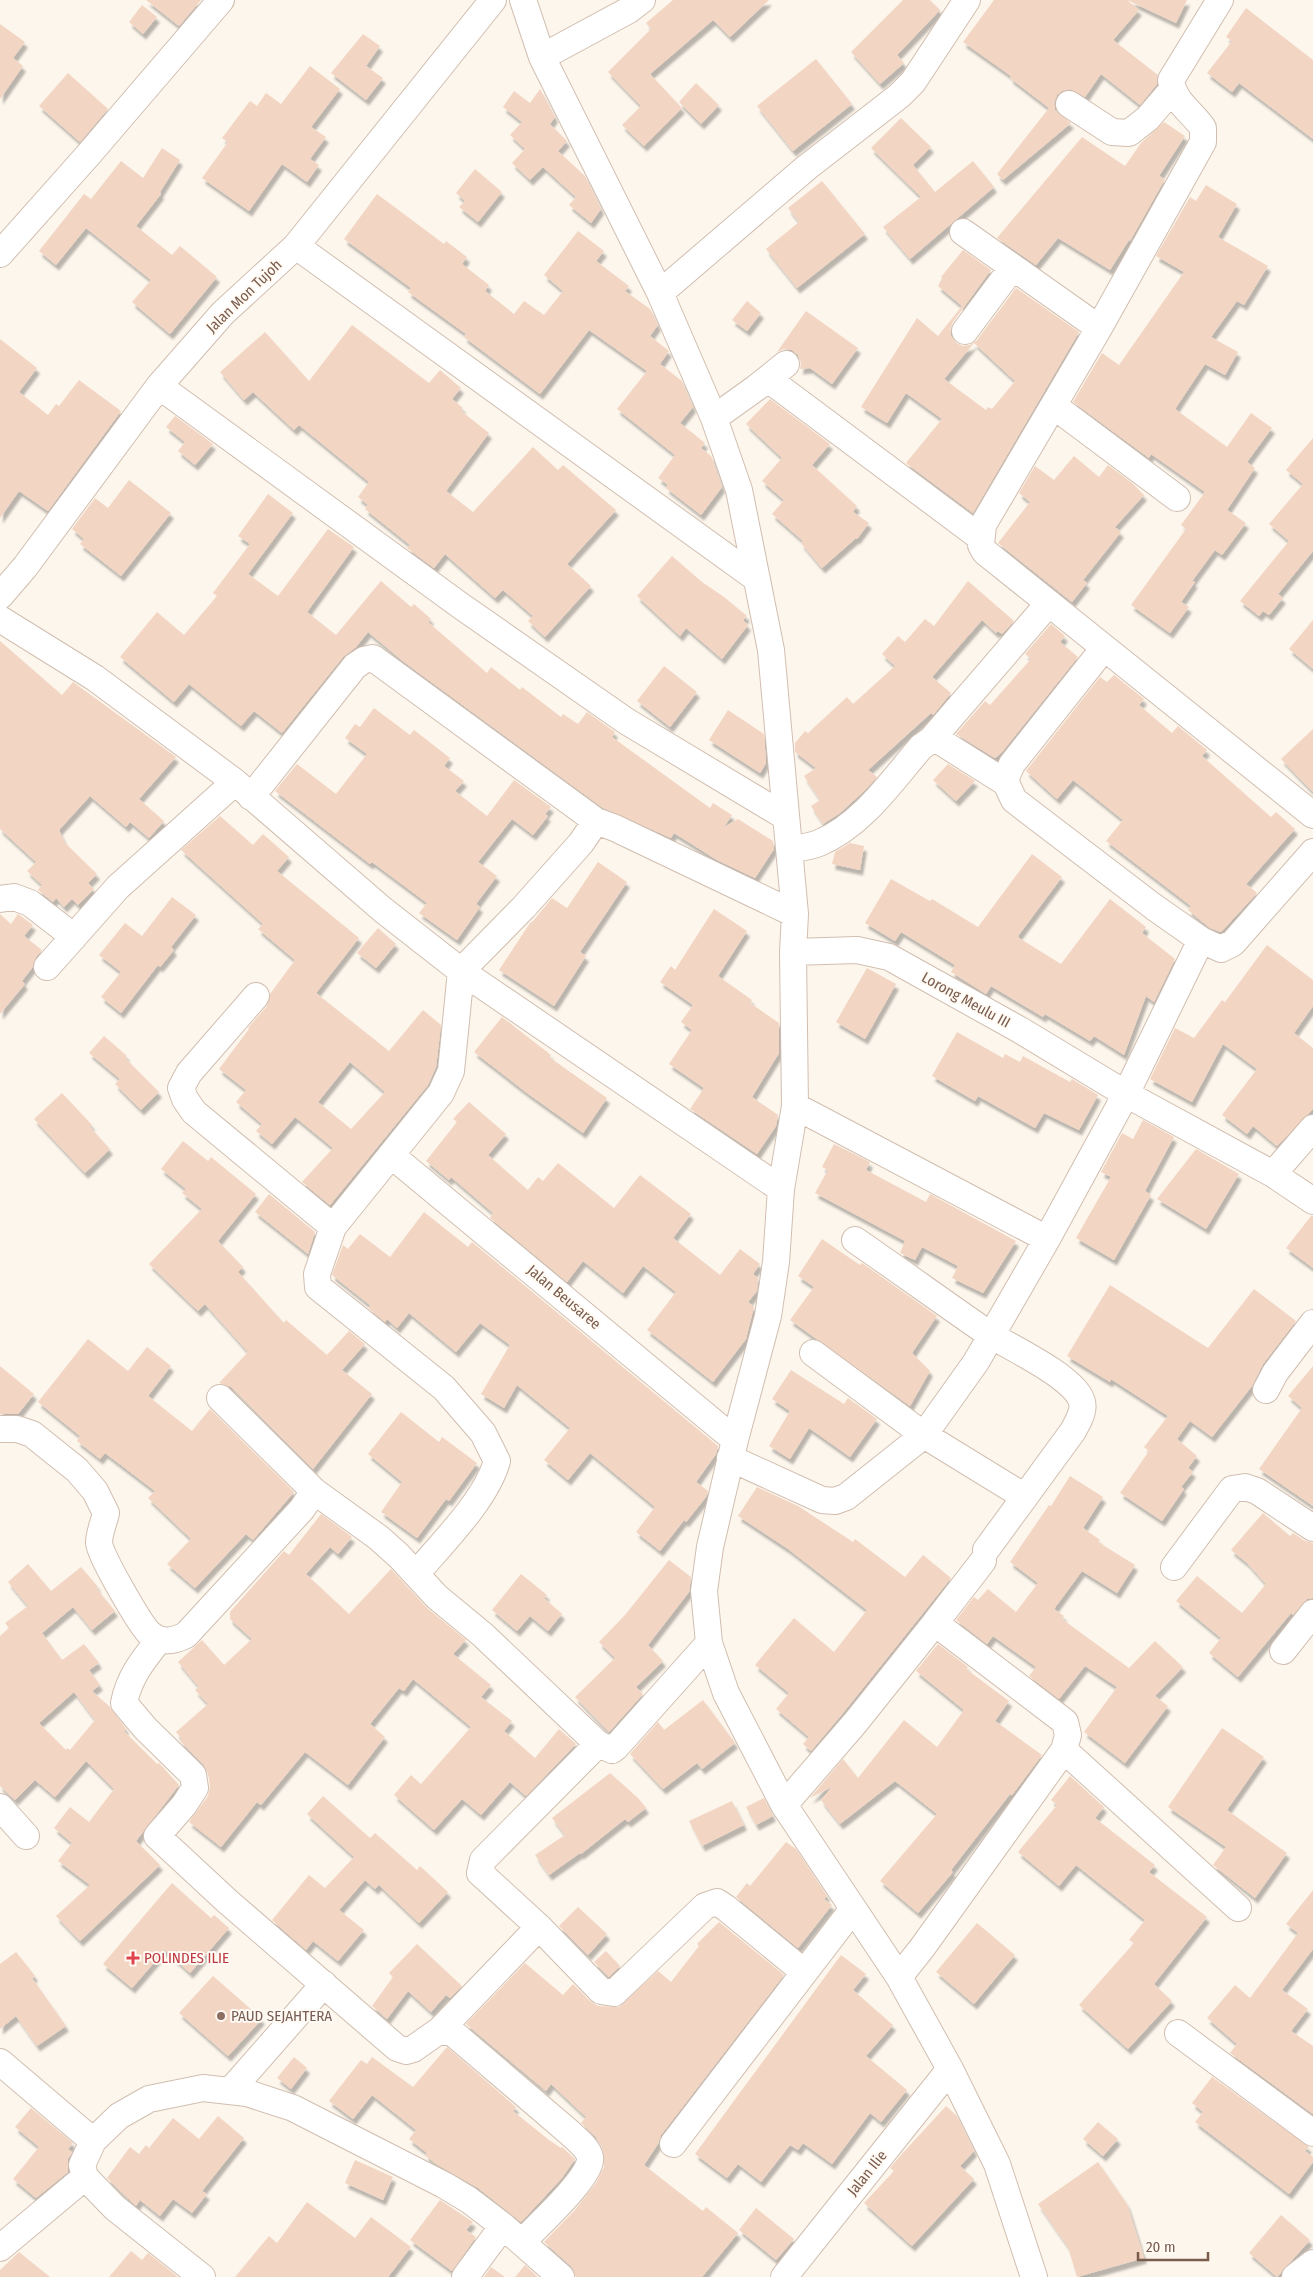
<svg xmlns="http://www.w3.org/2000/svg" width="1313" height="2277" viewBox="0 0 1313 2277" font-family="'Fira Sans Condensed',sans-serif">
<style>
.building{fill:#f3d5c3;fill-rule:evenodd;filter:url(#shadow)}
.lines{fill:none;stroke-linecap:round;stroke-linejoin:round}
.minor-casing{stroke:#d1beb0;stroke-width:28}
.minor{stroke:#fff;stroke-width:26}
.health-dot{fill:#e0444e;stroke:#fffaf3;stroke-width:2}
.education-dot{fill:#8d6e63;stroke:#fffaf3;stroke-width:2}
.labels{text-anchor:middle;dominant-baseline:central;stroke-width:4;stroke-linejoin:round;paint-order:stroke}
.street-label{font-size:15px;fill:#7a5c4d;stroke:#fffaf3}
.health-label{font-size:15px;fill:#be3a42;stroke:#fffaf3;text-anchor:start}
.education-label{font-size:15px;fill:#785e54;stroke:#fffaf3;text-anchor:start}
</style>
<defs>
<filter id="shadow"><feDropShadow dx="3" dy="5.5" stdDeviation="1" flood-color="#0004"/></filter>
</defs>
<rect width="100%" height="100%" fill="#fdf6ec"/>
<!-- building -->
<path class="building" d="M146 0H201L179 26Z
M673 0H769L730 37 713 20 650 74 682 108 644 146 622 125 641 106 608 72 651 29 646 23Z
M903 0H930L940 10 897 55 904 63 880 84 851 52Z
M994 0H1127L1139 10 1113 40 1158 75 1157 84 1140 105 1101 74 1085 97 1070 89 1062 91 1057 95 1054 103 1055 110 1071 123 1003 180 997 174 1049 108 1010 78 1011 76 963 42Z
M1127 0H1187L1176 23Z
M142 5 157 17 143 34 129 22Z
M1246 8 1313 60V139L1239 83 1232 92 1207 73 1232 41 1226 37Z
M0 24 25 42 13 58 23 66 0 99Z
M363 34 380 46 366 66 383 78 366 100 331 73Z
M816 59 852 104 793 151 757 106Z
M310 66 340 89 311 127 326 137 310 159 319 165 307 182 282 164 249 211 202 178 228 142 222 138 250 101 257 106 266 93 281 104Z
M68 73 108 109 80 142 39 106Z
M696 83 719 105 701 124 679 102Z
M540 89 555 117 550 124 567 141 558 151 585 176 601 209 591 223 569 205 576 197 543 167 530 180 512 163 525 149 510 135 522 122 503 107 514 91 530 103Z
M901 118 931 147 913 165 935 192 973 161 994 187 910 259 883 227 921 197 871 148Z
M1164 122 1185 136 1159 176 1165 179 1130 241 1129 240 1110 270 1058 238 1036 265 997 238 1082 137 1125 166 1141 143Z
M162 148 180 160 160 192 161 194 136 226 172 255 180 246 217 277 170 334 132 302 151 280 86 228 56 265 39 251 84 194 91 199 121 161 143 178Z
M475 169 502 192 478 222 459 207 465 201 456 193Z
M822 181 865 234 797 288 766 249 799 222 788 208Z
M1206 185 1237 204 1218 237 1268 266 1244 305 1237 301 1211 337 1238 352 1225 375 1205 364 1175 409 1227 447 1251 413 1272 428 1247 462 1255 468 1227 510 1246 523 1222 555 1215 550 1192 581 1195 582 1181 602 1189 607 1170 633 1131 605 1186 529 1181 525 1205 492 1151 454 1149 458 1073 402 1102 353 1119 365 1184 272 1156 256 1190 197 1196 201Z
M377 194 444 244 446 241 467 257 462 264 489 285 485 291 514 314 524 301 544 315 563 291 544 275 578 231 604 251 596 261 629 286 625 291 650 309 658 325 650 336 669 351 660 364 682 381 693 407 680 423 705 443 701 448 711 456 722 487 701 515 666 488 668 485 658 478 675 455 617 409 647 371 589 330 540 394 464 337 466 334 408 292 411 288 344 239Z
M963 250 991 270 953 322 950 329 951 336 956 343 963 346 970 345 977 340 1016 288 1079 332 973 513 906 463 942 419 906 393 887 423 861 407 917 318 938 336 962 306 938 286 942 278 941 277ZM974 343 1015 381 992 409 988 407 986 410 944 379Z
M747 301 761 313 747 331 732 320Z
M806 311 858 348 832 384 810 368 800 369 801 362 798 355 792 350 784 349 777 352Z
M352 325 429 383 440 370 461 388 452 399 463 408 461 411 489 433 446 491 473 512 533 447 558 470 563 465 616 510 567 564 591 586 545 637 528 621 533 616 503 590 495 598 445 554 434 568 407 548 410 545 365 509 368 505 358 497 369 482 299 425 294 430 253 392 244 400 220 372 265 332 309 381Z
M0 339 37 368 19 392 48 415 56 404 59 406 79 380 121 411 48 511 19 491 0 518Z
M770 399 830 444 812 465 857 506 853 512 869 523 857 539 856 538 822 568 801 543 803 541 772 514 784 500 762 481 782 458 746 424Z
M175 416 213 444 195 465 178 451 185 442 166 427Z
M1313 438V551L1278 594 1283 598 1269 615 1263 611 1259 616 1240 601 1289 541 1269 524 1303 484 1286 470Z
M1074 456 1099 477 1108 465 1132 483 1144 495 1115 527 1121 532 1083 580 1087 583 1072 602 998 543 1030 502 1019 493 1035 466 1054 480Z
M129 480 171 513 121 576 80 544 84 539 72 529 95 498 108 508Z
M268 494 293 513 248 574 278 596 328 529 354 547 307 612 336 635 381 581 411 607 414 604 431 619 428 622 487 673 491 667 520 690 522 687 561 717 563 714 578 724 587 712 615 732 612 737 710 808 713 803 732 815 724 827 738 819 773 841 774 849 755 878 717 860 674 833 671 838 603 808 404 662 368 632 356 647 343 657 282 733 254 711 241 726 189 684 174 702 120 657 157 612 184 635 217 596 213 593 250 544 238 536Z
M672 556 702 582 724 597 747 616 743 620 748 625 722 659 686 628 680 636 637 596Z
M968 581 1014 621 1002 634 998 631 996 633 982 620 932 677 951 693 933 715 931 713 868 770 877 777 864 791 840 813 823 824 811 806 820 800 804 776 816 768 795 752V743L805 731 808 733 847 697 853 704 895 666 882 654 898 636 905 642 925 619 934 626Z
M1313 620V669L1289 649Z
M1051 624 1065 636 1060 642 1078 657 1002 752 995 758 956 734 985 701 990 705 1031 659 1025 654Z
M0 641 62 695 73 682 176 757 139 799 164 821 149 838 130 822 126 827 90 796 59 830 65 843 97 874 88 883 94 889 78 905 72 899 64 907 56 898 53 902 38 890 42 885 27 871 36 862 0 829Z
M664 666 697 692 670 727 637 701Z
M1114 675 1144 699 1139 705 1172 733 1178 726 1207 750 1202 756 1271 817 1276 812 1295 829 1246 884 1257 893 1221 932 1210 928 1188 910 1191 906 1106 841 1123 820 1073 780 1057 799 1026 771 1100 677 1107 682Z
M374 708 410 735 414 730 450 758 444 766 464 781 455 791 487 816 514 780 551 807 545 814 548 816 533 835 512 819 478 862 497 876 476 904 480 907 457 940 419 913 427 903 372 862 370 864 275 791 297 764 336 794 367 754 345 738 355 724 360 727Z
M728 710 764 734 766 763 760 773 709 740Z
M1313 729V792L1281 759Z
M948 764 975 781 956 801 933 780Z
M220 816 253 845 263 834 289 857 277 871 359 938 316 993 389 1051 423 1010 441 1025 436 1067 428 1085 330 1205 302 1182 333 1148 295 1117 272 1144 256 1131 262 1124 236 1102 246 1090 219 1069 249 1029 248 1028 267 1006 270 994 295 960 258 929 263 924 181 850ZM350 1062 385 1092 351 1129 318 1102Z
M850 843 864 846 860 870 832 864 835 852Z
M1032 854 1062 877 1018 936 1019 938 1061 964 1110 899 1146 927 1142 933 1175 959 1154 1002 1146 996 1124 1055 1094 1036 1090 1041 1045 1014 1043 1017 991 986 986 994 951 972 955 965 901 932 895 941 865 923 891 879 930 901 932 899 978 927Z
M598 862 627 882 580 952 586 956 554 1006 499 970 530 923 533 921 552 898 567 908Z
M172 897 196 915 171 947 174 950 160 967 158 965 121 1013 101 997 121 972 99 955 125 923 142 936Z
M714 909 747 931 718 976 752 1000 750 1003 779 1023V1053L752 1097 778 1115 776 1126 757 1154 690 1109 704 1088 669 1064 692 1030 681 1022 693 1005 660 982 671 966 675 970Z
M0 914 11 924 18 914 33 925 24 936 42 950 36 957 32 968 22 981 25 984 0 1014Z
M378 928 396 944 376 968 357 953Z
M1267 945 1313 980V1006L1294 1033 1313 1048V1109L1277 1146 1253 1126 1247 1134 1222 1115 1257 1069 1223 1044 1192 1102 1150 1079 1175 1028 1194 1038 1222 1000 1225 1002Z
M867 968 896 984 865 1039 836 1022Z
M502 1017 551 1055 549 1057 607 1098 583 1133 527 1093 474 1052Z
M957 1032 1003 1058 1005 1054 1020 1062 1023 1056 1070 1082 1072 1079 1098 1095 1079 1130 1044 1113 1035 1128 978 1096 975 1101 932 1076Z
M104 1036 127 1056 125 1058 159 1092 141 1110 115 1084 120 1079 89 1053Z
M62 1093 92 1125 90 1127 110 1149 85 1173 34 1119Z
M469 1102 506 1134 488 1155 528 1190 538 1177 543 1181 558 1163 614 1208 640 1175 691 1214 673 1238 720 1275 740 1249 760 1264 753 1274 758 1278 757 1291 748 1302 754 1307 746 1339 713 1382 647 1330 676 1292 643 1266 623 1293 583 1261 567 1282 490 1218 493 1213 451 1177 449 1180 426 1161 457 1122 453 1119Z
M1143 1120 1174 1137 1145 1191 1151 1195 1114 1260 1076 1238 1111 1177 1101 1172 1122 1133 1133 1139Z
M183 1141 208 1161 211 1157 256 1194 218 1241 243 1267 238 1272 284 1323 286 1320 327 1355 349 1331 365 1344 342 1370 372 1394 313 1469 231 1387 219 1383 248 1352 205 1304 198 1311 149 1264 202 1209 182 1193 186 1189 161 1169Z
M834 1144 870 1162 866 1170 926 1202 930 1194 1016 1241 983 1293 952 1278 958 1266 922 1247 915 1260 900 1253 905 1241 815 1193 828 1170 822 1167Z
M1196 1149 1239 1174 1206 1229 1157 1199Z
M269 1194 315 1232 308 1254 255 1212Z
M424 1212 468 1247 472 1242 718 1446 716 1454 696 1482 708 1491 706 1497 686 1522 684 1520 660 1551 636 1532 655 1507 590 1453 568 1480 544 1460 570 1428 517 1385 504 1408 481 1394 510 1345 480 1323 456 1352 409 1313 397 1328 387 1319 385 1322 368 1308 371 1306 332 1275 343 1245 348 1249 360 1234 390 1257Z
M1311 1216H1313V1268L1286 1248Z
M822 1239 860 1265 862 1263 937 1316 912 1353 930 1371 910 1406 790 1320 814 1287 798 1276Z
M1110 1285 1208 1348 1254 1289 1296 1321 1263 1364 1252 1386 1212 1437 1190 1421 1177 1439 1197 1456 1188 1468 1193 1472 1181 1487 1184 1489 1162 1521 1120 1493 1149 1451 1144 1447 1168 1416 1111 1379 1110 1382 1067 1356Z
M88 1339 128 1371 147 1347 171 1366 148 1396 192 1431 210 1409 294 1492 253 1540 246 1534 195 1588 167 1564 191 1539 148 1498 155 1491 105 1453 100 1459 77 1441 80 1436 38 1402Z
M0 1366 34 1394 18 1414H0Z
M1313 1366V1506L1259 1469 1302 1408 1288 1396Z
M791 1370 844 1404 848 1398 877 1419 850 1457 809 1428 790 1459 769 1446 790 1411 772 1399Z
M401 1412 439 1442 442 1437 477 1463 449 1501 446 1499 417 1538 381 1512 402 1482 368 1454Z
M1070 1476 1103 1497 1083 1528 1100 1540 1098 1542 1135 1565 1117 1593 1082 1571 1054 1609 1064 1616 1062 1619 1129 1668 1155 1641 1183 1667 1155 1696 1168 1706 1125 1763 1084 1732 1117 1687 1085 1666 1059 1699 1029 1676 1036 1667 993 1636 987 1644 956 1620 974 1597 978 1600 988 1589 1016 1612 1038 1583 1010 1562 1049 1505 1051 1506Z
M757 1487 798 1506 853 1542 855 1539 905 1577 923 1555 951 1578 843 1713 811 1751 803 1744 809 1737 776 1709 789 1693 755 1665 794 1618 834 1652 867 1610 788 1549 738 1516Z
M1263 1513 1290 1536 1293 1533 1305 1541 1313 1543V1598L1307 1599 1293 1615 1291 1613 1238 1677 1209 1653 1221 1638 1176 1601 1197 1576 1242 1613 1266 1584 1247 1563 1231 1550Z
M321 1514 352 1537 338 1554 330 1547 306 1574 349 1614 391 1569 427 1608 466 1640 453 1654 491 1685 481 1697 512 1721 504 1731 535 1758 559 1729 576 1744 526 1796 510 1782 481 1815 462 1799 434 1830 394 1795 411 1775 421 1784 471 1727 413 1679 404 1691 399 1688 370 1724 385 1737 348 1785 305 1752 261 1805 257 1802 221 1847 189 1822 208 1796 210 1786 208 1773 204 1765 180 1741 182 1739 176 1732 208 1704 195 1690 199 1687 178 1662 202 1640 224 1665 252 1639 230 1619V1612L284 1551 289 1555Z
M669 1560 691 1577 689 1592 648 1645 663 1661 636 1687 643 1694 609 1732 575 1697 615 1658 599 1642 625 1615Z
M28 1564 51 1591 81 1567 98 1587 96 1588 115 1611 92 1630 73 1607 42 1633 62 1660 84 1644 99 1663 89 1670 100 1685 92 1691 109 1706 126 1729 124 1731 157 1764 159 1763 179 1785 136 1841 160 1865 80 1941 56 1916 90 1885 58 1861 72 1843 54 1828 70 1807 89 1822 114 1789 86 1761 55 1797 35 1780 15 1800 0 1786V1636L9 1628 5 1623 28 1606 8 1582ZM74 1692 95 1720 70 1750 67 1748 66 1750 39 1723Z
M521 1574 547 1595 544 1598 562 1614 548 1631 530 1616 517 1631 492 1610Z
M938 1644 968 1667 966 1669 1009 1701 995 1721 1042 1755 1012 1795 1010 1794 951 1870 953 1872 918 1913 880 1881 937 1814 895 1781 840 1824 821 1800 832 1787 810 1798 843 1759 858 1778 904 1720 937 1747 964 1710 916 1671Z
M703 1700 735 1743 702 1769 697 1763 663 1789 630 1754 658 1722 664 1730Z
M1222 1728 1264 1757 1227 1810 1287 1853 1255 1898 1213 1865 1226 1847 1168 1807Z
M610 1773 638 1798 646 1808 628 1822 625 1819 581 1854 580 1853 549 1875 535 1855 565 1835 552 1818Z
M1070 1776 1104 1807 1095 1818 1155 1865 1149 1872 1207 1917 1154 1984 1172 2001 1128 2049 1079 2005 1134 1943 1129 1940 1145 1920 1076 1865 1059 1886 1018 1852 1057 1805 1051 1800Z
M323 1796 370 1838 375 1833 417 1870 420 1866 448 1892 419 1923 379 1885 375 1889 365 1880 339 1910 364 1930 338 1961 313 1941 306 1950 272 1920 309 1875 325 1888 354 1857 307 1814Z
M764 1798 773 1816 756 1825 746 1807Z
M732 1801 744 1825 702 1846 689 1821Z
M786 1842 796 1849 827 1896 824 1899 832 1905 798 1948 736 1897 747 1883 750 1886Z
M172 1883 211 1918 214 1915 229 1928 190 1973 165 1950 132 1988 103 1964Z
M1313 1890V1949L1282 1990 1308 2009 1291 2031 1313 2046V2114L1230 2053 1237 2044 1207 2018 1235 1985 1250 1998 1298 1933 1286 1924Z
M578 1907 607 1934 588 1955 559 1926Z
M719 1922 784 1975 661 2135 658 2144 644 2165 703 2211 706 2207 738 2233 702 2277H576L571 2266 544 2242 574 2211 596 2183 604 2167 603 2149 596 2137 581 2123 586 2117 551 2084 546 2091 466 2024 525 1963 563 1995 573 1984 590 2001 598 2006 619 2007 658 1971 671 1982 699 1946 697 1944Z
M977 1923 1015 1955 974 2004 936 1972Z
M417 1944 462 1986 450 1998 446 1995 431 2012 408 1991 387 2019 372 2006 393 1977 389 1973Z
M606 1951 620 1966 609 1977 594 1962Z
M16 1952 35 1976 32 1978 66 2026 37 2046 16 2016 0 2029V1964Z
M841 1955 866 1974 853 1990 893 2025 866 2056 907 2090 881 2122 870 2113 832 2164 803 2143 798 2150 790 2145 761 2182 738 2164 727 2178 695 2154Z
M213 1976 262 2019 228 2056 179 2013Z
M447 2047 516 2107 513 2111 549 2140 561 2148 562 2147 575 2159 562 2178 521 2222 478 2188 436 2164 425 2155 427 2153 409 2139 416 2130 372 2095 353 2119 329 2101 361 2060 367 2064 372 2057 413 2087Z
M294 2057 307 2068 291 2089 277 2078Z
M1212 2077 1309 2147 1305 2151 1313 2157V2162L1289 2194 1195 2122 1203 2112 1192 2103Z
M946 2106 957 2116 974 2151 960 2166 974 2179 912 2246 864 2203 894 2171 890 2168 901 2155Z
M31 2108 73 2143 68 2149 72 2152 68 2159V2172L36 2198 13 2179 39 2147 15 2127Z
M218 2116 244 2138 202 2191 207 2194 192 2213 173 2199 160 2216 140 2200 136 2206 107 2178 130 2147 139 2154 146 2145 149 2148 173 2118 199 2139Z
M1098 2122 1118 2139 1103 2156 1083 2139Z
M355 2160 393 2177 383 2200 345 2183Z
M1098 2162 1127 2204 1144 2258 1077 2277 1068 2247 1038 2204Z
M440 2200 473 2222 466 2230 476 2237 452 2271 410 2240Z
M307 2202 355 2238 371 2217 411 2247 388 2277H235L269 2236 277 2243Z
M756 2208 794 2239 776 2260 739 2230Z
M1281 2215 1310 2240 1277 2277 1249 2253Z
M131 2251 142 2260 148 2253 178 2277H109Z
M19 2252 50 2277H0V2270Z
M525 2265 538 2277H515Z
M491 2267 505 2277H484Z"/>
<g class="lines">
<defs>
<path id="minor" d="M523 0 542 57 660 293 714 418 739 490 771 650 795 914 793 952 795 1106 781 1189 776 1262 768 1316 735 1440 710 1547 704 1591 709 1643 726 1693 784 1805 899 1977 950 2069 997 2164 1034 2277
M1220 0 1171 80C1173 101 1192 112 1203 128V142L1099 328 983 525 981 545 985 552 1313 815
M542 57 629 10 642 0
M1069 104 1112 132 1129 133 1148 118 1172 90
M963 232 1099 328
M296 246 757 579
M0 254 89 154 221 0
M660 293 806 168 899 96 913 82 967 0
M965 331 1012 268
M768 379 981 538
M159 386 461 606 626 721 786 817
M1054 406 1177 498
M714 418 756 388 786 364
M0 596 25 567 159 386 223 313 296 246 493 0
M0 619 95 678 235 782 383 910 461 971 781 1189
M931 740H938L1006 783 1014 800 1154 907 1201 940 1221 949 1233 943 1313 852
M1006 783 1007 775 1012 764 1104 648
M251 797 355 666 364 660 373 658 596 821
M789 849C798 848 810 847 819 843 862 825 891 782 921 747L931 740 1049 603
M0 899 14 897 30 903 74 937
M793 952 857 950 889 957 1020 1030 1126 1094 1273 1174 1313 1201
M47 967 118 887 235 782
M256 996 189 1073 181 1088 185 1099 194 1112 333 1227
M795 1106 1047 1239
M391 1155 735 1440
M1273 1174 1313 1128
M855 1240C900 1271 944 1303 989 1334 1013 1349 1070 1375 1081 1399 1086 1410 1078 1421 1073 1431L986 1550
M813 1353 924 1435 1025 1497
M1266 1390 1275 1373 1313 1323
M220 1398 314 1491
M0 1429H17L32 1434 77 1470 95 1491 106 1513C104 1522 99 1533 99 1543 99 1554 141 1626 150 1634 162 1644 174 1641 186 1635L302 1509 314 1491 379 1538 399 1556 437 1597 483 1635 598 1744 612 1750 616 1747 709 1643
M730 1458 822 1500 835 1501 846 1497 924 1435 976 1362 1047 1239 1126 1094 1201 940
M1174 1567 1232 1489 1245 1487 1257 1491 1313 1528
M416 1574C442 1543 486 1500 497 1461L483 1433 444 1388 318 1287 317 1274 333 1227 441 1093 451 1071 461 971 524 907 581 843 596 821 615 828 795 914
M935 1623 983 1561
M159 1640C143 1660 129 1677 124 1703L145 1728 193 1775 195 1788 184 1805 157 1836 227 1901 397 2048 406 2051 413 2049 440 2030 453 2033 570 2133C576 2139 588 2148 590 2157 594 2175 536 2227 522 2242
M1283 1651 1313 1613
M598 1744 483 1860 480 1873 539 1927 601 1991 614 1993 705 1906 717 1902 726 1908 804 1972
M1064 1750 1238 1908
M784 1805 855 1723 935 1623 1065 1722 1068 1735 1064 1750 922 1948 899 1977
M0 1807 26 1836
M440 2030 539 1927
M1178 2033 1313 2133
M0 2062 93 2141
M230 2091 324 1984
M673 2144 853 1909
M0 2248 85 2177
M202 2277 115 2208 85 2177 82 2165 93 2141 119 2116 149 2099 203 2088 247 2093 293 2108 444 2185 469 2200 503 2226 561 2277
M465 2277 503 2226
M784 2277 950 2069
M1295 2277 1313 2263"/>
</defs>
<!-- minor casing -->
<use href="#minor" class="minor-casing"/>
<!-- minor -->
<use href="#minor" class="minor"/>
</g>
<!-- markers -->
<path class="health-dot" d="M130.5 1950.5h5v5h5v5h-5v5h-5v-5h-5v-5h5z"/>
<circle class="education-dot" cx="221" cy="2016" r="5"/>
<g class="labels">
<!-- street labels -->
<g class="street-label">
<text transform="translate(244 296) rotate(-44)">Jalan Mon Tujoh</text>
<text transform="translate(966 1000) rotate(29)">Lorong Meulu III</text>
<text transform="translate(564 1297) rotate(40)">Jalan Beusaree</text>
<text transform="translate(867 2173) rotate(-51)">Jalan Ilie</text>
</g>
<!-- health labels -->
<g class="health-label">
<text x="144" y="1958">POLINDES ILIE</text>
</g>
<!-- education labels -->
<g class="education-label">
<text x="231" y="2016">PAUD SEJAHTERA</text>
</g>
</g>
<!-- scale -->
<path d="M1138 2252v8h70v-8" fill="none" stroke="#7a5c4d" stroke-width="2.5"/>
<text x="1146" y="2252" font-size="15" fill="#7a5c4d" stroke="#fffaf3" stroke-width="4" paint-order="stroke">20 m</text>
</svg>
